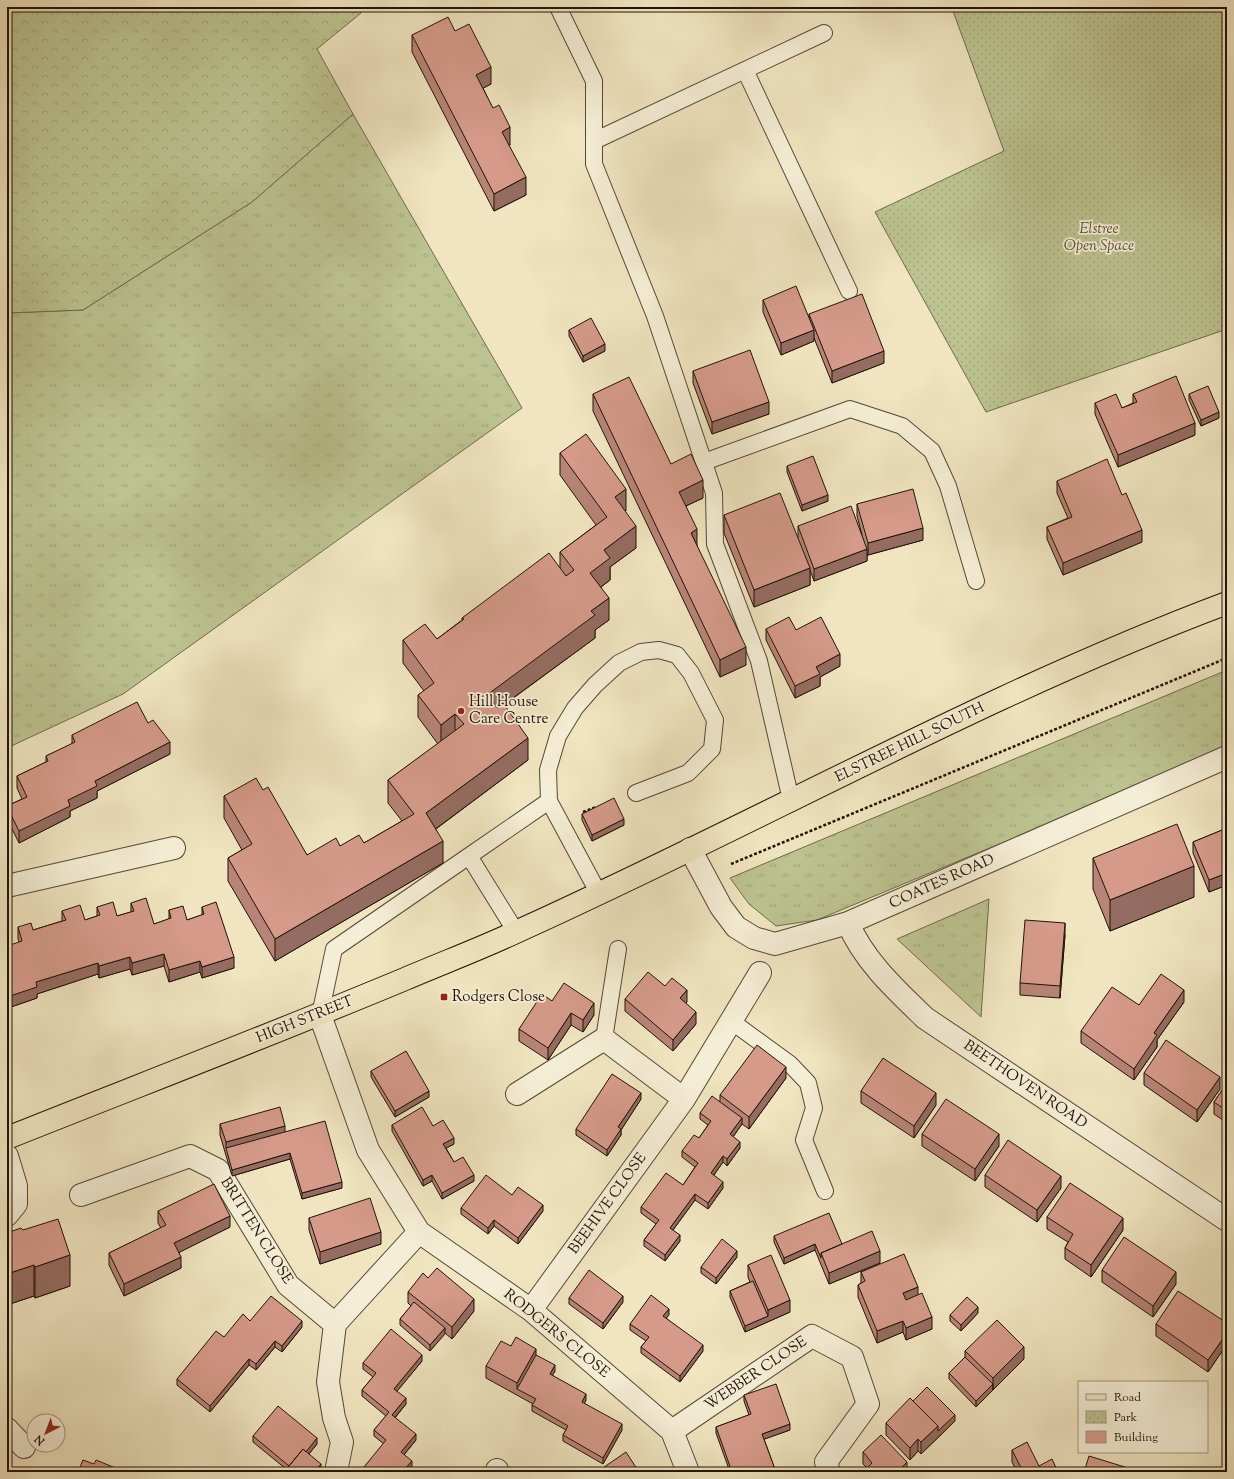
<svg xmlns="http://www.w3.org/2000/svg" width="1234" height="1479" viewBox="0 0 1234 1479" font-family="'Sorts Mill Goudy',serif">
<style>
.grass{fill:url(#grass-tufts);stroke:#6e6b4c}
.forest{fill:url(#forest-crowns);stroke:#6e6b4c}
.park{fill:url(#park-dots);stroke:#6e6b4c}
.lines{fill:none;stroke-linecap:round;stroke-linejoin:round}
.service-casing{stroke:#554835;stroke-width:18}
.minor-casing{stroke:#554835;stroke-width:24}
.primary-casing{stroke:#211307;stroke-width:24}
.path{stroke:#211307;stroke-width:2.5;stroke-dasharray:3 2;stroke-linecap:butt}
.service{stroke:#f5eed6;stroke-width:16}
.minor{stroke:#f5eed6;stroke-width:22}
.primary{stroke:#f0e5c0;stroke-width:22}
.wall{fill:#b78477;stroke:#211307}
.shaded-wall{fill:#956c61;stroke:#211307}
.building{fill:#d59a8a;stroke:#211307}
.poi-dot{fill:#8f2418;stroke:#f5eed6;stroke-width:1.5}
.labels{text-anchor:middle;dominant-baseline:central;stroke-width:3.5;stroke-linejoin:round;paint-order:stroke}
.park-label{font-size:15px;font-style:italic;fill:#575137;stroke:#f5eed6}
.poi-label{font-size:15px;fill:#211307;stroke:#f5eed6;text-anchor:start}
.street-label{font-size:15px;fill:#211307;stroke:#f5eed6}
</style>
<defs>
<pattern id="grass-tufts" width="24" height="20" patternUnits="userSpaceOnUse"><rect width="24" height="20" fill="#bcc390"/><path d="M3 7l-1-3M5 7V3M7 7l1-3M15 17l-1-3M17 17v-4M19 17l1-3" fill="none" stroke="#a1a77b"/></pattern>
<pattern id="forest-crowns" width="20" height="18" patternUnits="userSpaceOnUse"><rect width="20" height="18" fill="#bcc390"/><path d="M2 6a3 3 0 1 1 6 0M12 15a3 3 0 1 1 6 0" fill="none" stroke="#a1a77b"/></pattern>
<pattern id="park-dots" width="8" height="8" patternUnits="userSpaceOnUse"><rect width="8" height="8" fill="#bcc390"/><path d="M2 2h.1M6 6h.1" fill="none" stroke="#a1a77b" stroke-width="1.8" stroke-linecap="round"/></pattern>
</defs>
<rect width="100%" height="100%" fill="#f0e5c0"/>
<filter id="stains"><feTurbulence type="fractalNoise" baseFrequency=".005" numOctaves="4"/><feColorMatrix values="0 0 0 0 .2 0 0 0 0 .09 0 0 0 0 .02 0 0 0 .5 -.17"/></filter>
<radialGradient id="worn" r=".72"><stop offset=".6" stop-color="#630" stop-opacity="0"/><stop offset="1" stop-color="#630" stop-opacity=".3"/></radialGradient>
<!-- grass -->
<path class="grass" d="M353 114 522 408 123 694 7 748V313L83 310 252 202Z
M1227 670V749L817 920 776 926 749 904 730 878Z
M989 899 981 1017 897 939Z"/>
<!-- forest -->
<path class="forest" d="M7 7H358L361 13 317 49 353 114 252 202 83 310 7 313Z"/>
<!-- park -->
<path class="park" d="M966 7H1227V329L986 412 875 212 1004 151 953 11Z"/>
<g class="lines">
<defs>
<path id="service" d="M558 7 594 81V164L655 316 714 493 715 544 759 661 791 800
M745 70 849 291
M594 141 824 33
M704 462 850 409 902 426 932 451 948 486 976 581
M549 801 548 770 558 736 575 708 595 685 619 663 641 652 659 650 677 655 691 673 715 720 712 749 688 773 636 793
M516 932 469 856 549 801 599 894
M320 1015 334 949 469 856
M731 1021 790 1064 808 1083 814 1108 804 1140 825 1191
M604 1039 618 949"/>
<path id="minor" d="M690 849 721 907 736 927 754 938 775 944 848 923 1227 757
M7 886 174 848
M848 923C864 961 896 990 925 1018L1227 1220
M320 1015 368 1150 419 1232 531 1310 672 1431 688 1472
M517 1094 604 1039 684 1099
M7 1156 16 1186V1204L7 1215
M81 1195 190 1156 218 1170 288 1285 335 1324
M531 1310 684 1099 760 973
M7 1429 24 1447
M672 1431 812 1336 852 1357 868 1404 826 1462 829 1472
M336 1472 342 1442 334 1418 328 1382 335 1324 419 1232
M497 1472V1470"/>
<path id="primary" d="M7 1138C140 1085 273 1034 405 979 442 963 480 949 516 932 754 825 982 695 1227 603"/>
</defs>
<!-- service casing -->
<use href="#service" class="service-casing"/>
<!-- minor casing -->
<use href="#minor" class="minor-casing"/>
<!-- primary casing -->
<use href="#primary" class="primary-casing"/>
<!-- path -->
<path class="path" d="M583 812 596 807
M731 864 1227 658"/>
<!-- service -->
<use href="#service" class="service"/>
<!-- minor -->
<use href="#minor" class="minor"/>
<!-- primary -->
<use href="#primary" class="primary"/>
</g>
<!-- wall -->
<path class="wall" d="M455 31 491 84 483 88 510 145H509L526 195 494 211 412 52V35Z
M763 300 809 318V314L884 363 832 383 814 338V341L781 355 763 312Z
M569 330 605 351 583 362 569 336Z
M693 371 769 414 712 434 693 383Z
M593 394 671 464 703 498 686 506 697 546 746 665 720 677 593 411Z
M1133 394 1195 435 1118 467 1095 414V403L1122 408 1133 403Z
M1189 394 1219 418 1201 426 1189 400Z
M560 453 626 511 625 512 636 548 610 567V580L601 587 609 620 595 630V638L504 705 528 760 436 829 443 863 275 961 228 881V858L242 850 224 818V796L263 790 307 855 340 846 364 843 402 821 388 803V780L438 744 418 717V695L424 691 403 663V640L437 639 462 620V618L560 568V552L596 525 560 475Z
M787 466 828 501 802 511 787 472Z
M1057 481 1142 542 1063 575 1047 539V527L1068 518 1057 493Z
M857 504 923 540 868 555H867V561L814 581 810 570V585L754 607 724 533V515L798 537V526L862 535 857 516Z
M766 629 796 630 840 666 820 677V686L795 698 766 640Z
M148 723 170 754 97 791V798L70 811V817L19 843 7 819V806L22 799 17 788V776L46 762V756L72 744V735Z
M582 814 624 825 592 841 582 820Z
M1227 828V885L1209 892 1193 853V842Z
M1093 858 1194 897 1110 931 1093 889Z
M131 903 154 924 169 919V910L187 920 202 915V907L234 968 202 978 200 972 169 982 164 966 132 975 130 969 99 978 98 974 37 994V998L8 1008V1014H7L19 942 18 939V927L33 930 62 921V911L85 920 97 916V907L117 916 131 912Z
M1065 935 1060 998 1020 995V983Z
M665 986 687 1002 685 1003 696 1024 673 1051 625 1011V999Z
M552 1001 594 1015 583 1032 571 1025 548 1060 519 1041V1029Z
M1184 1002 1157 1040V1047L1134 1080 1081 1043V1031L1139 1005Z
M371 1071 429 1097 395 1117 371 1077Z
M1144 1073 1220 1089 1197 1122 1144 1085Z
M786 1078 749 1129 742 1124 733 1137 740 1148 727 1166 723 1162 714 1175 723 1188 708 1209 695 1200 673 1230 680 1241 665 1261 644 1246V1240L656 1224 641 1213V1207L683 1185 695 1167 682 1157V1151L699 1138 708 1125 700 1119V1113L720 1101V1095Z
M1227 1083V1123L1214 1114V1102Z
M861 1091 936 1105 914 1138 861 1103Z
M641 1099 621 1130V1135L607 1156 576 1135V1129Z
M220 1124 285 1132 342 1188 302 1199 290 1159 232 1176 220 1135Z
M392 1125 433 1126 454 1144 446 1148 454 1162 474 1181 442 1199 432 1181 423 1186 392 1131Z
M922 1134 999 1146 975 1181 922 1146Z
M985 1175 1061 1188 1037 1222 985 1187Z
M512 1195 543 1211 518 1244 494 1226 488 1234 461 1214V1208Z
M158 1211 230 1227 179 1252 181 1268 124 1296 109 1265V1253L161 1228 158 1223Z
M1047 1217 1123 1230 1091 1277 1065 1259V1248L1068 1242 1047 1229Z
M309 1218 381 1244 320 1264 309 1230Z
M23 1230 70 1286 35 1298 34 1296 7 1305V1233Z
M774 1236 842 1244 880 1263 829 1284 815 1250 784 1264 774 1242Z
M737 1257 716 1284 701 1273V1267Z
M748 1265 790 1312 745 1332 730 1297V1291L750 1282 748 1277Z
M1102 1270 1176 1284 1153 1317 1102 1282Z
M861 1272 918 1295 932 1329 906 1340 903 1332 877 1343 858 1297V1285L861 1283Z
M428 1278 474 1311 452 1339 445 1333 430 1351 400 1325V1319L411 1306 408 1303V1292Z
M569 1298 623 1302 603 1329 569 1304Z
M978 1313 961 1331 950 1321V1315Z
M669 1315 666 1318 703 1351 680 1382 641 1353V1347L646 1341 630 1330V1324Z
M250 1321 302 1327 282 1352 275 1347 256 1370 249 1365 210 1412 177 1385V1379L224 1337Z
M1227 1323V1344L1208 1372 1156 1336V1324Z
M511 1346 536 1355 555 1371 552 1375 586 1400 584 1403 622 1430 603 1464 563 1441V1435L566 1430 532 1411V1405L533 1404 486 1378V1366Z
M965 1351 1024 1359 976 1407 949 1379V1373L965 1357Z
M1227 1352V1366H1226V1354Z
M422 1361 397 1391 406 1404 395 1418 416 1440 404 1455 412 1467 407 1472H360L384 1444 374 1436V1430L386 1416 362 1396V1390L373 1377 363 1369V1363Z
M744 1395 790 1430 764 1439 776 1472H730L716 1433V1427L749 1415 744 1401Z
M913 1401 955 1421 921 1454 918 1451 910 1460 886 1435V1423Z
M253 1436 317 1444 309 1454 321 1472 286 1469 253 1442Z
M1012 1450 1039 1466 1058 1472H1017L1012 1462Z
M863 1452 907 1472 867 1468 863 1464Z"/>
<!-- shaded-wall -->
<path class="shaded-wall" d="M491 67V84L476 92V75Z
M510 127V145L502 149V132Z
M526 177V195L494 211V194Z
M814 330V341L781 355V343Z
M605 344V351L583 362V356Z
M884 351V363L832 383V371Z
M769 402V414L712 434V422Z
M1219 412V418L1201 426V420Z
M1195 423V435L1118 467V455Z
M703 480V498L679 509V492Z
M626 489V511L615 520V497Z
M828 495V501L802 511V505Z
M636 526V548L610 567V580L590 595V573L604 550Z
M923 528V540L868 555V543Z
M697 529V546L691 533Z
M1142 530V542L1063 575V563Z
M867 549V561L814 581V569Z
M810 568V585L754 607V590Z
M609 598V620L595 630V638L487 717V695L591 611Z
M746 647V665L720 677V660Z
M840 654V666L820 677V686L795 698V686L816 667Z
M455 714V736L441 748V725Z
M528 738V760L426 836V813Z
M170 742V754L97 791V798L70 811V817L19 843V831L68 800 95 781Z
M624 819V825L592 841V835Z
M443 841V863L275 961V939Z
M1194 866V897L1110 931V900Z
M1227 873V885L1209 892V880Z
M1065 923V935L1060 998V986Z
M164 954V966L132 975V963Z
M130 957V969L99 978V966Z
M234 957V968L202 978V967Z
M200 961V972L169 982V970Z
M98 963V974L37 994V998L8 1008V1014H7V997L36 982Z
M687 990V1002L680 1010V998Z
M1184 990V1002L1157 1040V1047L1134 1080V1069L1154 1033Z
M594 1003V1015L583 1032V1020Z
M696 1012V1024L673 1051V1040Z
M571 1013V1025L548 1060V1048Z
M786 1067V1078L749 1129V1117Z
M1220 1077V1089L1197 1122V1110Z
M429 1091V1097L395 1117V1111Z
M641 1093V1099L621 1130V1135L607 1156V1150L618 1127Z
M936 1093V1105L914 1138V1126Z
M742 1118V1124L730 1141V1134Z
M285 1126V1138L226 1148V1142Z
M999 1134V1146L975 1181V1169Z
M454 1138V1144L443 1150V1144Z
M740 1142V1148L727 1166V1159Z
M290 1153V1159L232 1176V1170Z
M723 1156V1162L711 1179V1173Z
M432 1175V1181L423 1186V1180Z
M474 1175V1181L442 1199V1193Z
M1061 1176V1188L1037 1222V1210Z
M342 1182V1188L302 1199V1193Z
M723 1182V1188L708 1209V1203Z
M695 1194V1200L670 1234V1228Z
M543 1205V1211L518 1244V1238Z
M230 1216V1227L174 1255V1243Z
M1123 1218V1230L1091 1277V1265Z
M494 1220V1226L488 1234V1228Z
M381 1232V1244L320 1264V1252Z
M680 1235V1241L665 1261V1255Z
M815 1244V1250L784 1264V1258Z
M737 1251V1257L716 1284V1278Z
M880 1251V1263L829 1284V1273Z
M70 1255V1286L35 1298V1267Z
M181 1257V1268L124 1296V1284Z
M34 1265V1296L7 1305V1274Z
M1176 1272V1284L1153 1317V1306Z
M918 1287V1299L903 1305V1293Z
M623 1296V1302L603 1329V1323Z
M474 1299V1311L452 1339V1327Z
M790 1300V1312L745 1332V1326L768 1316V1310Z
M978 1307V1313L961 1331V1325Z
M669 1309V1315L663 1322V1316Z
M932 1317V1329L906 1340V1328Z
M302 1321V1327L282 1352V1346Z
M903 1321V1332L877 1343V1331Z
M445 1328V1334L430 1351V1345Z
M1227 1333V1344L1208 1372V1360Z
M275 1341V1347L256 1370V1364Z
M703 1345V1351L680 1382V1376Z
M1024 1347V1359L993 1390V1378Z
M536 1349V1361L517 1389V1383Z
M422 1355V1361L394 1395V1389Z
M249 1359V1365L210 1412V1406Z
M555 1365V1371L550 1380V1374Z
M993 1384V1390L976 1407V1401Z
M586 1394V1400L582 1408V1402Z
M406 1398V1404L392 1421V1415Z
M955 1415V1421L921 1454V1442L938 1426Z
M622 1424V1430L603 1464V1458Z
M790 1424V1430L762 1440V1434Z
M416 1434V1440L401 1458V1452Z
M317 1438V1444L294 1472 292 1468Z
M918 1439V1451L910 1460V1448Z
M412 1461V1467L407 1472H402Z
M907 1462V1472H897Z
M321 1464V1472H314Z"/>
<!-- building -->
<path class="building" d="M448 17 455 31 469 24 491 67 476 75 493 108 499 105 510 127 502 132 526 177 494 194 412 35Z
M796 286 814 330 781 343 763 300Z
M862 294 884 351 832 371 809 314Z
M591 318 605 344 583 356 569 330Z
M750 350 769 402 712 422 693 371Z
M1176 376 1195 423 1118 455 1095 403 1116 394 1122 408 1137 402 1133 394Z
M629 377 671 464 691 454 703 480 679 492 697 529 691 533 746 647 720 660 593 394Z
M1208 386 1219 412 1201 420 1189 394Z
M586 434 626 489 615 497 636 526 604 550 610 558 590 573 609 598 591 611 595 615 487 695 497 708 503 703 528 738 426 813 443 841 275 939 228 858 252 844 224 796 256 778 263 790 268 787 307 855 336 838 340 846 359 835 364 843 414 814 388 780 464 724 455 714 441 725 418 695 434 683 403 640 425 624 437 639 464 619 462 618 549 553 566 576 574 570 560 552 607 517 560 453Z
M813 456 828 495 802 505 787 466Z
M1107 459 1122 495 1126 493 1142 530 1063 563 1047 527 1072 517 1057 481Z
M913 489 923 528 868 543 857 504Z
M780 493 810 568 754 590 724 515Z
M851 506 867 549 814 569 798 526Z
M789 617 796 630 821 617 840 654 816 667 820 674 795 686 766 629Z
M137 702 148 723 153 720 170 742 95 781 97 786 68 800 70 806 19 831 7 807V806L27 797 17 776 48 761 46 756 75 742 72 735Z
M614 798 624 819 592 835 582 814Z
M1177 824 1194 866 1110 900 1093 858Z
M1227 828V873L1209 880 1193 842Z
M146 898 154 924 171 918 169 910 183 906 187 920 204 914 202 907 216 902 234 957 202 967 200 961 169 970 164 954 132 963 130 957 99 966 98 963 36 982 37 987 7 997V946L22 941 18 927 31 923 33 930 66 920 62 911 80 905 85 920 100 915 97 907 113 902 117 916 134 911 131 903Z
M1025 920 1065 923 1060 986 1020 983Z
M648 972 665 986 672 978 687 990 680 998 696 1012 673 1040 625 999Z
M1161 974 1184 990 1154 1033 1157 1035 1134 1069 1081 1031 1112 987 1139 1005Z
M564 983 594 1003 583 1020 571 1013 548 1048 519 1029 542 994 552 1001Z
M1166 1040 1220 1077 1197 1110 1144 1073Z
M757 1045 786 1067 749 1117 720 1095Z
M406 1051 429 1091 395 1111 371 1071Z
M883 1058 936 1093 914 1126 861 1091Z
M612 1074 641 1093 618 1127 621 1129 607 1150 576 1129Z
M1227 1083V1111L1214 1102Z
M712 1096 742 1118 730 1134 740 1142 727 1159 723 1156 711 1173 723 1182 708 1203 695 1194 670 1228 680 1235 665 1255 644 1240 659 1220 641 1207 666 1173 683 1185 698 1163 682 1151 694 1135 699 1138 711 1121 700 1113Z
M946 1099 999 1134 975 1169 922 1134Z
M280 1107 285 1126 226 1142 220 1124Z
M422 1107 433 1126 443 1120 454 1138 443 1144 454 1162 463 1157 474 1175 442 1193 432 1175 423 1180 392 1125Z
M325 1121 342 1182 302 1193 290 1153 232 1170 226 1148Z
M1008 1140 1061 1176 1037 1210 985 1175Z
M486 1175 512 1195 518 1187 543 1205 518 1238 494 1220 488 1228 461 1208Z
M1070 1183 1123 1218 1091 1265 1065 1248 1073 1234 1047 1217Z
M214 1184 230 1216 174 1243 181 1257 124 1284 109 1253 166 1225 158 1211Z
M370 1198 381 1232 320 1252 309 1218Z
M829 1213 842 1244 821 1253V1258L815 1244 784 1258 774 1236Z
M58 1219 70 1255 35 1267 34 1265 7 1274V1233L21 1228 23 1230Z
M872 1231 880 1251 829 1273 821 1253Z
M1124 1237 1176 1272 1153 1306 1102 1270Z
M722 1239 737 1251 716 1278 701 1267Z
M904 1254 918 1287 903 1293 906 1300 922 1293 932 1317 906 1328 903 1321 877 1331 858 1285 865 1281 861 1272Z
M771 1255 790 1300 768 1310 748 1265Z
M437 1268 474 1299 452 1327 408 1292 423 1273 428 1278Z
M589 1270 623 1296 603 1323 569 1298Z
M753 1281 768 1316 745 1326 730 1291Z
M1178 1291 1227 1323V1333L1208 1360 1156 1324Z
M651 1295 669 1309 663 1316 703 1345 680 1376 641 1347 649 1337 630 1324Z
M271 1296 302 1321 282 1346 275 1341 256 1364 249 1359 210 1406 177 1379 216 1331 224 1337 243 1314 250 1321Z
M967 1297 978 1307 961 1325 950 1315Z
M414 1302 445 1328 430 1345 400 1319Z
M997 1320 1024 1347 993 1378 965 1351Z
M391 1329 422 1355 394 1389 406 1398 392 1415 416 1434 401 1452 412 1461 402 1472H360L386 1440 374 1430 389 1412 362 1390 376 1373 363 1363Z
M516 1337 536 1349 517 1383 486 1366 501 1341 511 1346Z
M536 1355 555 1365 550 1374 586 1394 582 1402 622 1424 603 1458 563 1435 568 1426 532 1405 536 1399 517 1389Z
M965 1357 993 1384 976 1401 949 1373Z
M776 1384 790 1424 762 1434 776 1472H732L716 1427 751 1414 744 1395Z
M927 1387 955 1415 938 1431V1426L913 1401Z
M910 1398 938 1426 921 1442 918 1439 910 1448 886 1423Z
M278 1406 317 1438 306 1452 303 1449 289 1466 253 1436Z
M881 1435 907 1462 897 1472H863L872 1463 863 1452Z
M1027 1442 1039 1466 1052 1459 1058 1472H1023L1012 1450Z
M303 1449 321 1464 314 1472H284Z
M626 1452 639 1472H597Z
M1089 1456 1141 1472H1084Z
M83 1460 94 1464 96 1460 125 1472H78Z"/>
<!-- markers -->
<g class="poi-dot">
<circle cx="461" cy="711" r="4"/>
<rect x="440" y="993" width="8" height="8" rx="2"/>
</g>
<g class="labels">
<!-- park labels -->
<g class="park-label">
<text x="1099" y="229">Elstree<tspan x="1099" dy="17">Open Space</tspan></text>
</g>
<!-- poi labels -->
<g class="poi-label">
<text x="469" y="702">Hill House<tspan x="469" dy="17">Care Centre</tspan></text>
<text x="452" y="997">Rodgers Close</text>
</g>
<!-- street labels -->
<g class="street-label">
<text transform="translate(910 743) rotate(-26)">ELSTREE HILL SOUTH</text>
<text transform="translate(942 882) rotate(-24)">COATES ROAD</text>
<text transform="translate(305 1020) rotate(-22)">HIGH STREET</text>
<text transform="translate(1025 1085) rotate(34)">BEETHOVEN ROAD</text>
<text transform="translate(608 1204) rotate(-54)">BEEHIVE CLOSE</text>
<text transform="translate(256 1231) rotate(58)">BRITTEN CLOSE</text>
<text transform="translate(556 1334) rotate(39)">RODGERS CLOSE</text>
<text transform="translate(756 1374) rotate(-34)">WEBBER CLOSE</text>
</g>
</g>
<!-- margin -->
<rect width="1234" height="1479" fill="none" stroke="#f0e5c0" stroke-width="24"/>
<rect x="8" y="8" width="1218" height="1463" fill="none" stroke="#211307" stroke-width="2"/>
<rect x="12" y="12" width="1210" height="1455" fill="none" stroke="#211307"/>
<!-- legend -->
<rect x="1078" y="1381" width="130" height="72" fill="#f5eed6" stroke="#a09683"/>
<rect x="1086" y="1394" width="20" height="6" fill="#f0e5c0" stroke="#a09683"/>
<text x="1114" y="1401" font-size="12" fill="#211307">Road</text>
<rect x="1086" y="1411" width="20" height="12" fill="url(#park-dots)" stroke="#a09683"/>
<text x="1114" y="1421" font-size="12" fill="#211307">Park</text>
<rect x="1086" y="1431" width="20" height="12" fill="#d59a8a" stroke="#a09683"/>
<text x="1114" y="1441" font-size="12" fill="#211307">Building</text>
<!-- north arrow -->
<g transform="translate(46 1433) rotate(222)"><circle r="19" fill="#f5eed6" stroke="#a09683"/>
<path d="M0-3L7 15L0 10L-7 15Z" fill="#8f2418"/>
<text y="-6" font-size="11" font-weight="bold" text-anchor="middle" fill="#211307">N</text>
</g>
<rect width="100%" height="100%" filter="url(#stains)"/>
<rect width="100%" height="100%" fill="url(#worn)"/>
</svg>
